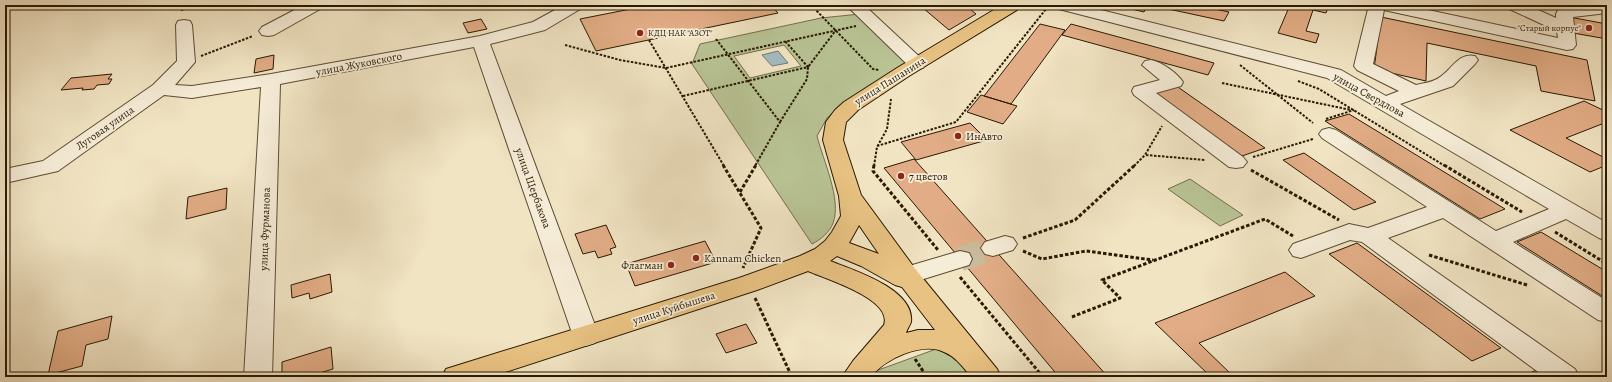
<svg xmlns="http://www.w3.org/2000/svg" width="1612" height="382" viewBox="0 0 1612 382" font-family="Alegreya,serif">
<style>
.green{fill:#b9c495;stroke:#726e4c;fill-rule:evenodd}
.water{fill:#a2bbc0;stroke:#727a74}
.building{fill:#e2ad86;stroke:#2a1902}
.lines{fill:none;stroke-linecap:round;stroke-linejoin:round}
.minor-tunnel{stroke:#c9bb9c;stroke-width:24;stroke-dasharray:24 12;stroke-linecap:butt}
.minor-casing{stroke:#5c4c32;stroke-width:2}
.major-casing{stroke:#2a1902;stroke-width:2}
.path-far1{stroke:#2a1902;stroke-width:2;stroke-dasharray:2.5 1.5;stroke-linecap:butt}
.path{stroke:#2a1902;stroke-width:3;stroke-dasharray:3.5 2;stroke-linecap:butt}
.minor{fill:#f6edd8;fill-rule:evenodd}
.major{fill:#e8c282;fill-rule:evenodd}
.poi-dot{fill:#8f2418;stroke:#f6edd8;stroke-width:1.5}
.labels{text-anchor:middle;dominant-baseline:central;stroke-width:3.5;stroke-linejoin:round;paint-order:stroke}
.far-poi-label{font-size:9px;fill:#2a1902;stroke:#f6edd8;text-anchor:end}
.street-label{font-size:11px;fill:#2a1902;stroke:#f6edd8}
.poi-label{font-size:11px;fill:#2a1902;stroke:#f6edd8;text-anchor:start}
</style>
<rect width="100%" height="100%" fill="#f1e4c3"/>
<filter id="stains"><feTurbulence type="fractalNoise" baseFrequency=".005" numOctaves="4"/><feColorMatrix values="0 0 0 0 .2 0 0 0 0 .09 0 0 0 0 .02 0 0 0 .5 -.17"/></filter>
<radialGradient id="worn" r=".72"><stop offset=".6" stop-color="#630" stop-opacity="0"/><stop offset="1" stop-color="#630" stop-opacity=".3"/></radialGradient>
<!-- green -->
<path class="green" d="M860 14 909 61 896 73 846 101 827 118 817 136C823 160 842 200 833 223 830 232 820 240 812 244L692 64 700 44 821 18ZM784 45 801 66 750 78 734 56Z
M1190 179 1243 215 1220 226 1168 189Z
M939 348 956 357 971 377H869L870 373Z"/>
<!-- water -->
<path class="water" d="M778 51 788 63 772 66 762 55Z"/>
<!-- building -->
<path class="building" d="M651 5H771L778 13 596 51 580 19Z
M936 5H965L976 14 949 30 923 8Z
M1115 5H1148L1144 12Z
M1160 5H1196L1229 12 1224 21 1159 7Z
M1290 5H1329L1326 13 1313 10 1306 31 1319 34 1316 43 1278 33Z
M1381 17 1587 60 1595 101 1541 91 1536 66 1427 43 1426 81 1374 69Z
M1569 17 1607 24V39L1573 33Z
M481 19 487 29 468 33 463 23Z
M1040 24 1065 30 1011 104 984 96Z
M1071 24 1214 63 1208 75 1062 35Z
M274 55 273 69 254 73 256 59Z
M112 74 108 79H112L109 84 97 85 94 89 82 90 83 88 61 90 71 78Z
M1175 85 1265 148 1242 156 1153 91Z
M981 95 1017 106 1003 124 967 112Z
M1584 101 1607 112V122L1566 138 1607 159V165L1590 172 1510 130Z
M1349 114 1505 209 1480 219 1325 121Z
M970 123 987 140 916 160 901 142Z
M1304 153 1376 202 1354 210 1283 160Z
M914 159 993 248 1108 377H1059L884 168Z
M227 188 226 209 186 219 188 197Z
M606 225 616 247 610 249 612 254 598 258 595 251 583 254 575 234Z
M1541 232 1607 272V299L1517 242Z
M705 241 716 262 635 286 626 264Z
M1357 243 1501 348 1472 361 1329 254Z
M1285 272 1315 296 1199 343 1234 377H1211L1155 323Z
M330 274 332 292 310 299 309 293 292 298 291 285Z
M112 316 108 339 86 345 82 366 48 375 58 331Z
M746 324 757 343 726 353 716 334Z
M331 347 333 369 307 377H282V362Z
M1536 370 1545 377H1523Z"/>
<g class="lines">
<!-- minor-tunnel -->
<path class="minor-tunnel" d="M960 259 993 248"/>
<defs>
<path id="minor" d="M5 5H16L14 8 5 11Z
M304 5H324L322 8 274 35 268 36 262 35 259 31 262 27Z
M564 5H584L582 8 545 30 490 44 599 336 595 343 586 346 577 343 573 336 474 47 280 84 272 377H244L261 87 192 98 164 95 58 171 5 183V169L43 161 153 85 177 61 176 25 178 21 184 20 190 21 192 25 195 62 175 85 192 86 271 74 480 36 533 22Z
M846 5H864L923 60 926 64 923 68 917 69 911 68Z
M1053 5H1081L1341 70 1386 96 1399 91 1357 70 1354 66 1369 5H1405L1558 38 1557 31 1507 8 1505 5H1527L1556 18V14L1558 10 1587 5H1607V13L1573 17 1576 45 1573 49 1567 50 1384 10 1373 64 1416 85C1424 83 1434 82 1440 77 1452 69 1459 52 1475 56L1478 60 1475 64 1453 86 1400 104 1607 223V241L1599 238 1566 219 1513 242 1607 301V322L1598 320 1443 218 1388 238 1575 369 1579 377H1545L1362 242 1350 240 1301 258 1293 256 1289 250 1293 244 1341 227 1349 224 1368 228 1427 207 1322 138 1319 134 1322 130 1329 128 1336 130 1496 231 1549 209 1327 78 1055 8Z
M1151 60C1162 62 1177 73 1183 82L1181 86 1156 93 1243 157 1247 162 1243 167 1236 168 1229 167 1134 95 1132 91 1134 87 1160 80 1142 65 1145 61Z
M1005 236 1013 238 1017 244 1013 250 993 256 985 254 981 248 985 242Z
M960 251 969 253 972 259 969 265 901 286 892 283 889 277 892 271Z"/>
<path id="major" d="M1002 5H1022L1020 8 909 76 858 110 846 122 843 140 861 195 916 270 997 369 1001 377H971C963 367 956 357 944 352 923 341 884 359 871 377H842L853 361 884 325C893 299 826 279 808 271L757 290 490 377H442L446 369 739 278 800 256 815 249 825 241 832 232 841 216 839 196 823 140 826 122 835 110 844 102 897 68ZM859 225 879 254 849 243ZM837 256 861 266 895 285 902 287 935 330H918L906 333C907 329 910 325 911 322 915 289 853 270 830 261Z"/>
</defs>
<!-- minor casing -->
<use href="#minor" class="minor-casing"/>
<!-- major casing -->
<use href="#major" class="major-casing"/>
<!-- path-far1 -->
<path class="path-far1" d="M180 5 183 12
M811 5 873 69 879 70
M716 39 780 122 755 166
M649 40 724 166
M565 45 620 60 666 68 856 26
M201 56 253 36
M1240 65 1313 123
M1298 81 1319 89 1445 166
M1222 83 1351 110
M683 96 808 67 785 41
M1326 119 1354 110
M780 122 807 79 808 67 836 30
M877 146 956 122 1046 9
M1146 155 1205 160
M1253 157 1313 139
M874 166 877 147 887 129 891 99
M1134 166 1145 155 1162 126"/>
<!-- path -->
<path class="path" d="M723 165 761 228 743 268
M874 165 873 171 938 250
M1444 165 1522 212
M1251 170 1339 220
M740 192 756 165
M1555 232 1607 264
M1023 238 1075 220 1135 165
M1023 251 1042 259 1086 251 1153 260
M1429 255 1527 285
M960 277 1043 377
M755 298 792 377
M1072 317 1120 298 1102 280 1265 219 1293 236
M915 359 927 377"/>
<!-- minor -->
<use href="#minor" class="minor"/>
<!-- major -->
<use href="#major" class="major"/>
</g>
<!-- markers -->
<g class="poi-dot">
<circle cx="1589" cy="28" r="4"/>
<circle cx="640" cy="33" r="4"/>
<circle cx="958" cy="136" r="4"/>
<circle cx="901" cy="176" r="4"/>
<circle cx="696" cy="258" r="4"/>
<circle cx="671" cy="265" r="4"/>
</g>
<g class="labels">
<!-- far-poi labels -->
<g class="far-poi-label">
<text x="1581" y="28">"Старый корпус"</text>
<text x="648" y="33" text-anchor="start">КДЦ НАК "АЗОТ"</text>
</g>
<!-- street labels -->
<g class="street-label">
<text transform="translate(359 64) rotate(-11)">улица Жуковского</text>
<text transform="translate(890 81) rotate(-32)">улица Пашанина</text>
<text transform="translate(1369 95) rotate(29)">улица Свердлова</text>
<text transform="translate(105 128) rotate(-35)">Луговая улица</text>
<text transform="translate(533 188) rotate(70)">улица Щербакова</text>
<text transform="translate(265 229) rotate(-88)">улица Фурманова</text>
<text transform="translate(674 308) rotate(-18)">улица Куйбышева</text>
</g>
<!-- poi labels -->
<g class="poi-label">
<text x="966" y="136">ИнАвто</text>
<text x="909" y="176">7 цветов</text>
<text x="704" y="258">Kannam Chicken</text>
<text x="663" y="265" text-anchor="end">Флагман</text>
</g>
</g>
<!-- margin -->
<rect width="1612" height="382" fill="none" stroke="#f1e4c3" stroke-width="20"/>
<rect x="6" y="6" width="1600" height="370" fill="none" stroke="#2a1902" stroke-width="2"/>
<rect x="10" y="10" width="1592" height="362" fill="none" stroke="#2a1902"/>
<rect width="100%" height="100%" filter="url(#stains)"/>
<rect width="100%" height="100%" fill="url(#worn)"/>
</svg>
